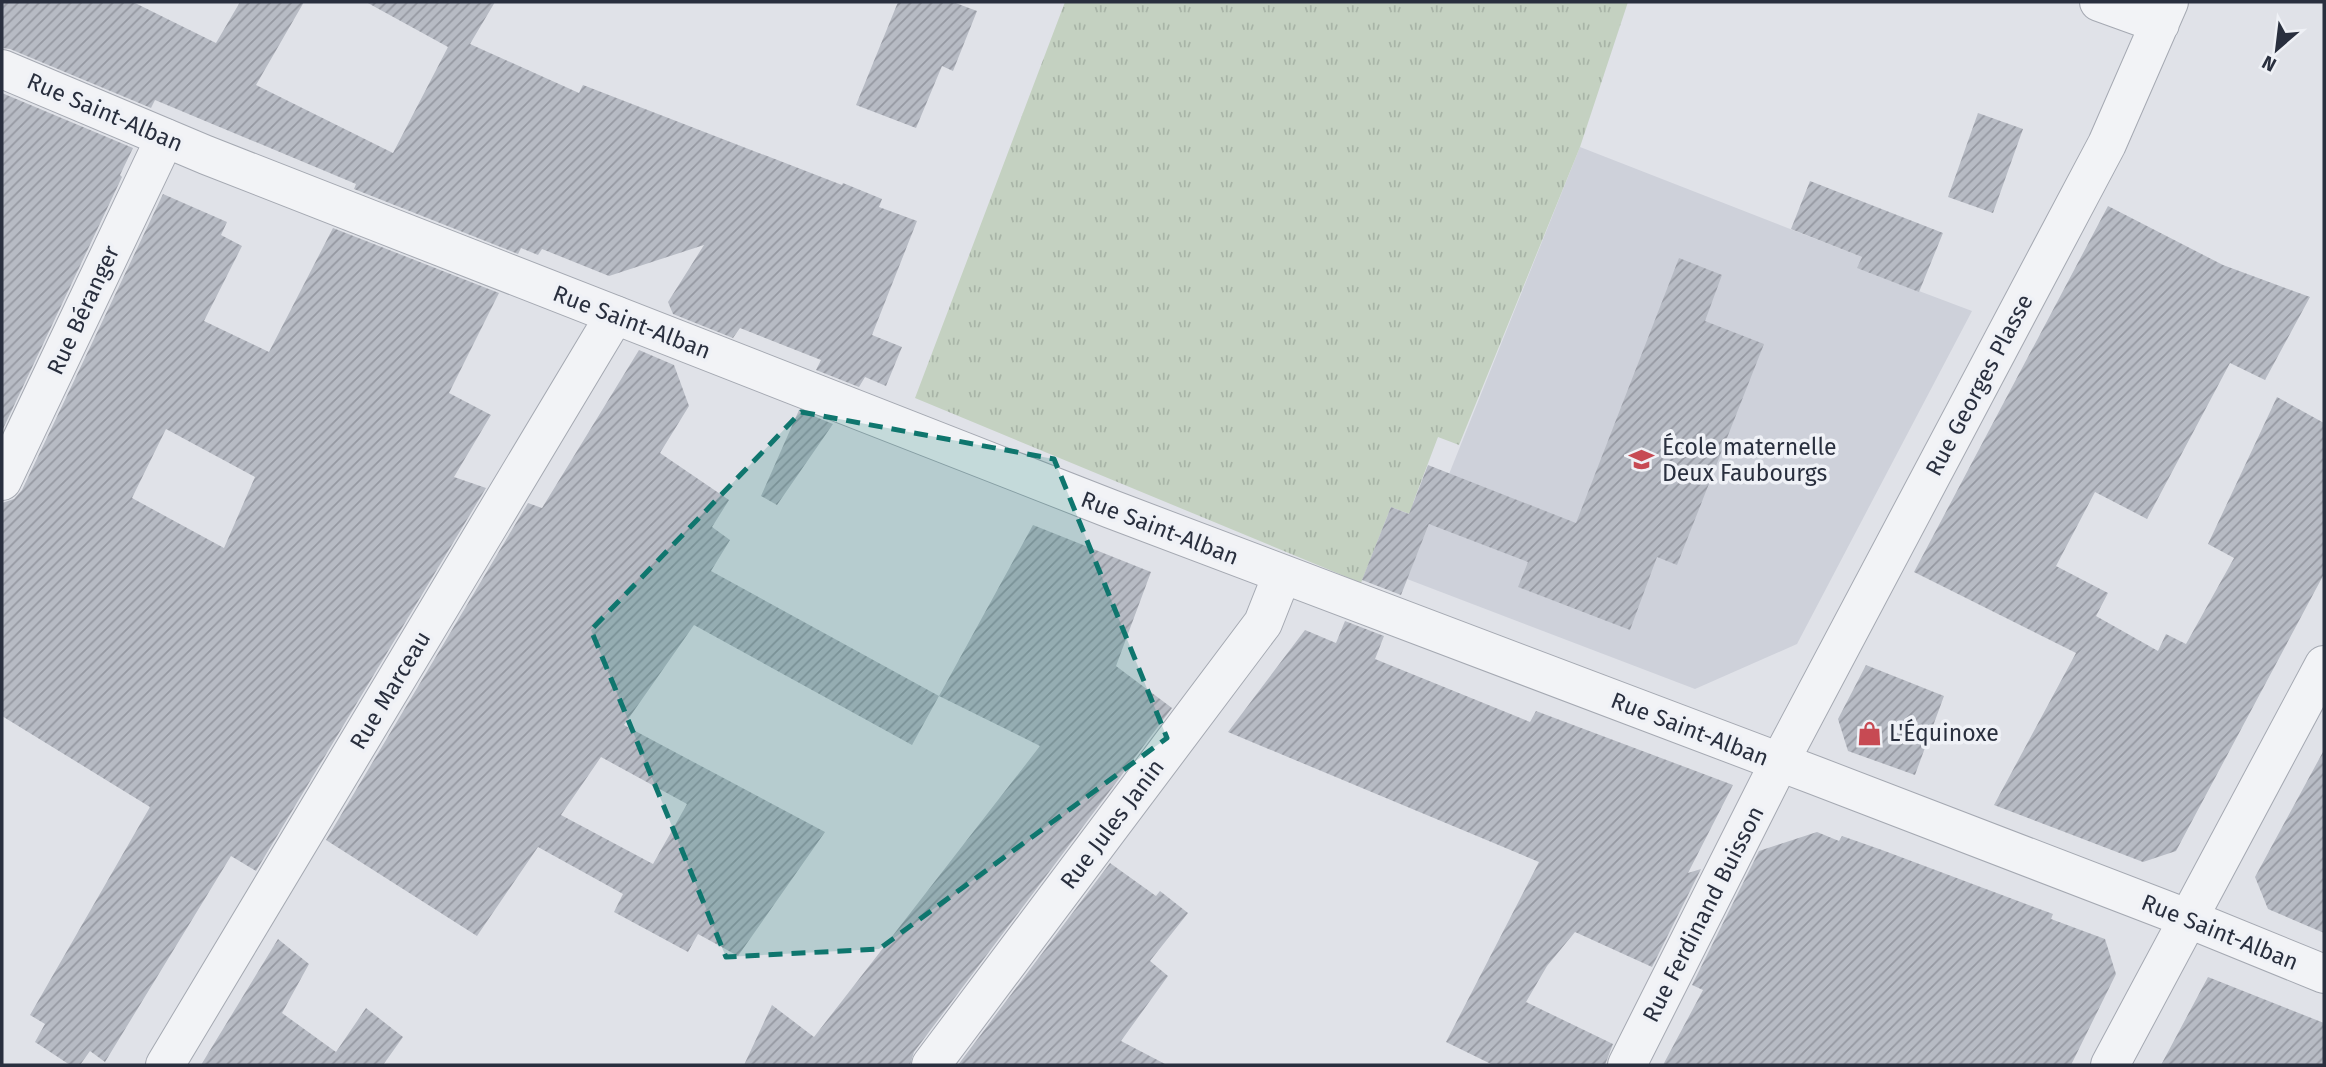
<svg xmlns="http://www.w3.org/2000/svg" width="2326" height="1067" viewBox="0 0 2326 1067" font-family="'Fira Sans',sans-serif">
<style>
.built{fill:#ced1da}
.grass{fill:url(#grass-tufts)}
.building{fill:url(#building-hatch);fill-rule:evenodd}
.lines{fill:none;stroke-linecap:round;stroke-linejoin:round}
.minor-casing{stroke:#a5a9b2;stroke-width:40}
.tertiary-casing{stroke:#a5a9b2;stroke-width:40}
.minor{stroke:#f2f3f6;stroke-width:38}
.tertiary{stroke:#f2f3f6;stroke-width:38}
.marked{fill:#0f766e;fill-opacity:0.2;stroke:#0f766e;stroke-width:5;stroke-dasharray:14 9;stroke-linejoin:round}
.labels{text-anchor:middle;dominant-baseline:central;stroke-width:7;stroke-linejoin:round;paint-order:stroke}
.street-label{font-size:23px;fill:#292f3e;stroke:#eff1f6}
.poi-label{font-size:23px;fill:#292f3e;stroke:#eff1f6;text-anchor:start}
</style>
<defs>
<pattern id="grass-tufts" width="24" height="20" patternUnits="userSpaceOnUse" patternTransform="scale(1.75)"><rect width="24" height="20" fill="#c4d1c1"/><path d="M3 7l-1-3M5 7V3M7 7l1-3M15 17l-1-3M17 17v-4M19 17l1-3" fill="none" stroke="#a8b4a7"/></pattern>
<pattern id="building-hatch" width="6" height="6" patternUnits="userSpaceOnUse" patternTransform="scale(1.75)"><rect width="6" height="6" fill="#b7bbc4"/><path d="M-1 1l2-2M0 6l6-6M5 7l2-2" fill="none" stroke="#9598a1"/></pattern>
</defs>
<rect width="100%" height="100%" fill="#e0e2e8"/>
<!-- built -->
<path class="built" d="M1580 147 1862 257 1858 268 1972 311 1797 644 1695 689 1407 579Z"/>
<!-- grass -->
<path class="grass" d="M1065 2H1628L1580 147 1459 445 1438 437 1413 503 1420 518 1391 507 1361 583 915 398Z"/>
<!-- building -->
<path class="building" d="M2 2H133L216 43 240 2H304L256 85 393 153 448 47 366 2H495L470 44 579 93 583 85 842 185 843 183 882 199 879 207 917 221 872 335 902 347 886 386 865 377 859 387 816 370 821 360 740 328 733 338 673 314 668 302 704 245 609 276 542 249 538 255 521 248 518 254 354 189 356 184 155 100 151 108 10 49 2 48Z
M898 2H953L977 11 953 71 942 66 916 128 856 105Z
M2 93 133 148 120 175 122 177 2 431Z
M1978 113 2023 129 1993 213 1948 197Z
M1810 181 1943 233 1919 292 1857 268 1862 257 1791 229Z
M163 194 227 222 221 235 242 246 204 321 269 352 333 228 499 293 449 393 491 415 454 477 486 488 256 871 231 856 105 1062 90 1051 80 1065H70L35 1042 45 1024 30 1015 150 807 2 716V503L14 499 22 490ZM166 429 255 477 224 548 132 498Z
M2108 206 2223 265 2310 297 2265 380 2230 363 2147 519 2095 492 2056 566 2108 593 2096 616 2158 651 2166 634 2186 644 2234 558 2208 544 2277 397 2324 423V574L2176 851 2143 862 1994 805 2076 653 1914 572Z
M1679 258 1722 275 1705 321 1764 344 1677 565 1657 557 1630 630 1518 587 1528 562 1429 524 1401 595 1362 580 1391 507 1409 514 1428 465 1576 523Z
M639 350 674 365 689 406 660 453 729 500 712 527 730 540 711 571 939 696 912 745 694 625 624 725 825 832 738 956 698 934 688 952 614 912 623 894 538 847 477 936 326 840 528 503 542 508ZM601 757 687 804 653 864 561 815Z
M799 410 833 424 777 505 761 496Z
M1033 525 1151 572 1116 666 1172 708 914 1052 910 1065H744L772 1005 814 1037 1040 746 939 696Z
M1345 621 1384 636 1375 659 1530 722 1536 711 1733 785 1688 873 1701 869 1652 967 1575 932 1547 966 1526 1002 1613 1044 1605 1065H1493L1446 1042 1539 862 1228 732 1305 630 1336 643Z
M1866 665 1944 696 1915 775 1848 751 1838 719Z
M2324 750V933L2268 909 2255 877Z
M1817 832 1839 841 1842 836 1882 850 2053 914 2051 919 2105 939 2116 974 2071 1065H1663L1703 990 1692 985 1759 851Z
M1110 863 1156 896 1160 891 1188 913 1150 961 1168 976 1121 1041 1167 1065H958Z
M278 939 309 964 282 1013 336 1052 366 1008 403 1037 383 1065H201Z
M2208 977 2324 1023V1065H2161Z"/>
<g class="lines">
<defs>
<path id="minor" d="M2099 2 2160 24
M2 481 165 138
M165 1065 615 315
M931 1065 1263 623 1282 575
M1627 1065 1779 763 2107 144 2169 2
M2110 1065 2324 665"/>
<path id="tertiary" d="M2 69 206 155 1111 509 1814 775 2189 919 2324 974"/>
</defs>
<!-- minor casing -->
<use href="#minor" class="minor-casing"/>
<!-- tertiary casing -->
<use href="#tertiary" class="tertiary-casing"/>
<!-- minor -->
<use href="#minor" class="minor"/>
<!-- tertiary -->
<use href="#tertiary" class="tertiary"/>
</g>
<!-- marked area -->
<path class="marked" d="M801 412 1054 459 1167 738 879 949 726 957 591 630Z"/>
<!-- icons -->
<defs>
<symbol id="school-bare" viewBox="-9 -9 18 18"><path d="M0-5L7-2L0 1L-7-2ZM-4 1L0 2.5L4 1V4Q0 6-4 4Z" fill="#c74a53" stroke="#eff1f6" stroke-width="2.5" paint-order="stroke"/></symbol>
<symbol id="shop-bare" viewBox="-9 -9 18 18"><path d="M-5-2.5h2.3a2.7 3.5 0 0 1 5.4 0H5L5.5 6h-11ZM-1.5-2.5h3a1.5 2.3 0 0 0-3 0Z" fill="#c74a53" stroke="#eff1f6" stroke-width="2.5" paint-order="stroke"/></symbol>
</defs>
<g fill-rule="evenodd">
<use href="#school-bare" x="1624" y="442" width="35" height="35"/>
<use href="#shop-bare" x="1852" y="716" width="35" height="35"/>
</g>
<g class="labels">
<!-- street labels -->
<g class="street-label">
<text transform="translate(105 112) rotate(23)">Rue Saint-Alban</text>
<text transform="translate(83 310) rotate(-65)">Rue Béranger</text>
<text transform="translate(632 322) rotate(21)">Rue Saint-Alban</text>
<text transform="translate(1979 385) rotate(-62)">Rue Georges Plasse</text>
<text transform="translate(1160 528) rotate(21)">Rue Saint-Alban</text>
<text transform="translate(390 690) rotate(-59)">Rue Marceau</text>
<text transform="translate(1690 729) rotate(21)">Rue Saint-Alban</text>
<text transform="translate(1112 824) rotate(-53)">Rue Jules Janin</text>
<text transform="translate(1703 914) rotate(-63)">Rue Ferdinand Buisson</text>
<text transform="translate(2220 932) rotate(22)">Rue Saint-Alban</text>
</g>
<!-- poi labels -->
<g class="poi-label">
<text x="1662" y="447">École maternelle<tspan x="1662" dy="26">Deux Faubourgs</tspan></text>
<text x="1889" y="733">L'Équinoxe</text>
</g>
</g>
<!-- border -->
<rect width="2326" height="1067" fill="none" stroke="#292f3e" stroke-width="7"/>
<!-- north arrow -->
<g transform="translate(2277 49) rotate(208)" stroke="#eff1f6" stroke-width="5" paint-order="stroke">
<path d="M0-5L12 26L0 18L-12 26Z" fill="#292f3e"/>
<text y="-10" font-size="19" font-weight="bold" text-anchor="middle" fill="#292f3e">N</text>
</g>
</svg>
